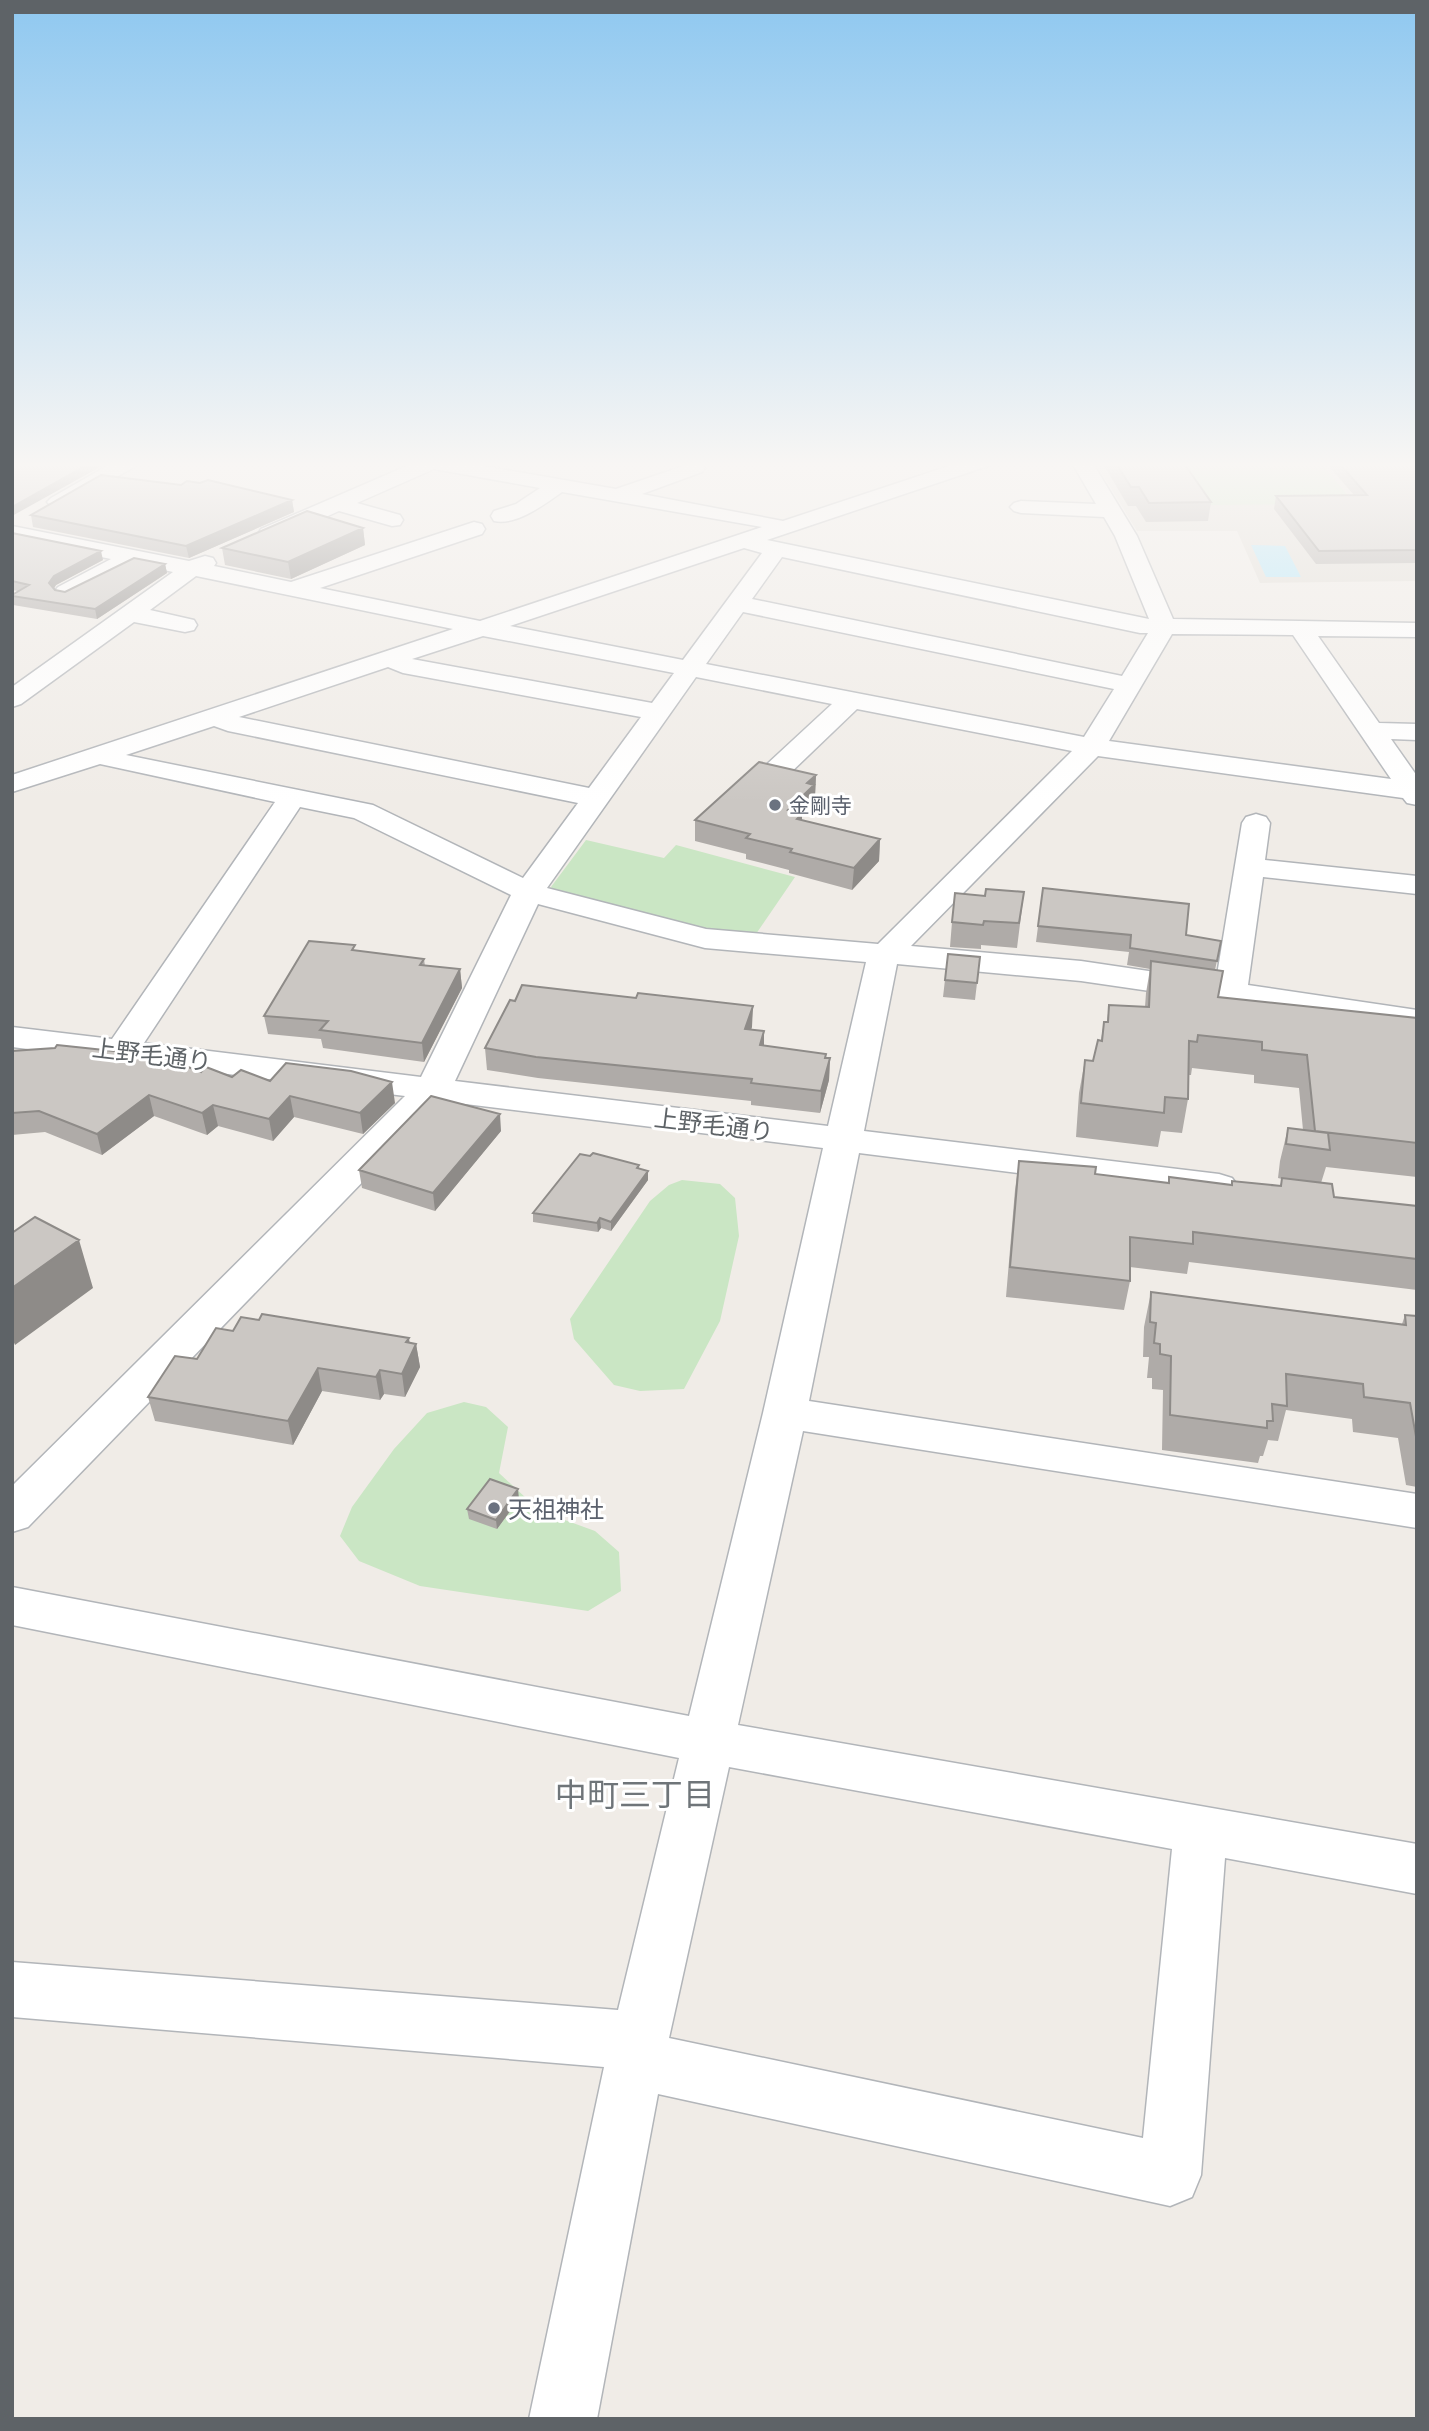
<svg xmlns="http://www.w3.org/2000/svg" width="1429" height="2431" viewBox="0 0 1429 2431" font-family="'Golos Text','Noto Sans JP',sans-serif">
<style>
.education{fill:#e0dcd5}
.green{fill:#cae6c4}
.water{fill:#aae6fd}
.lines{fill:none;stroke-linecap:round;stroke-linejoin:round}
.minor-casing{stroke:#b2b5b9;stroke-width:3}
.minor{fill:#fff;fill-rule:evenodd}
.wall{fill:#afaba8}
.shaded-wall{fill:#8e8b88}
.building{fill:#cbc7c3;stroke:#8e8b88;stroke-width:2}
.worship-dot{fill:#6b7280;stroke:#fff;stroke-width:2.5}
.labels{text-anchor:middle;dominant-baseline:central;stroke-width:6;stroke-linejoin:round;paint-order:stroke}
.far-worship-label{font-size:21px;fill:#5b616d;stroke:#fff;text-anchor:start}
.street-label{font-size:24px;fill:#5e6367;stroke:#fff}
.worship-label{font-size:24px;fill:#5b616d;stroke:#fff;text-anchor:start}
.near-neighbourhood-label{font-size:32px;fill:#6f7579;stroke:#fff}
</style>
<rect width="100%" height="100%" fill="#f0ece7"/>
<!-- education -->
<path class="education" d="M1095 462H1372L1417 497V581L1260 583 1237 531H1137Z"/>
<!-- green -->
<path class="green" d="M1175 462H1320L1355 504 1206 505Z
M586 840 664 858 676 845 795 877 756 934 712 931 557 894 551 887Z
M682 1180 720 1184 735 1198 739 1236 720 1321 684 1389 640 1391 614 1385 574 1339 570 1319 650 1201 669 1185Z
M464 1402 486 1407 508 1427 499 1473 540 1511 595 1531 619 1552 621 1591 588 1611 420 1586 359 1561 340 1536 352 1507 394 1449 427 1413Z"/>
<!-- water -->
<path class="water" d="M1251 545 1285 546 1301 577H1266Z"/>
<g class="lines">
<defs>
<path id="minor" d="M114 462H139L136 466 65 506H51L47 502 51 498Z
M416 462H460L616 489 695 462 702 464 705 468 702 472 642 494 783 521 961 462H991L988 466 767 540 1149 619 1115 536 1104 517 1021 513 1014 511 1010 507 1014 503 1021 501 1096 504 1075 468 1068 462H1092L1137 536 1173 619 1417 623V637L1318 636 1379 723 1417 724V740L1391 739 1417 776V805L1407 803 1403 798 1098 756 911 946 1081 961 1216 981 1242 823 1246 817 1256 814 1266 817 1270 823 1265 860 1417 876V894L1263 877 1248 985 1417 1010V1030L1081 981 897 964 864 1131 1219 1174 1232 1178 1238 1186 1232 1194 1219 1198 859 1153 809 1401 1417 1494V1528L803 1431 738 1725 1417 1844V1894L1225 1858 1201 2175 1192 2197 1170 2206 658 2094 597 2419H529L604 2067 12 2017V1962L618 2010 679 1758 12 1625V1587L689 1716 763 1413 823 1148 441 1101 28 1527 12 1532V1486L405 1096 12 1047V1027L112 1039 275 802 100 764 12 792V775L453 629 196 576 150 610 194 620 197 625 194 630 185 632 134 622 21 704 12 707V687L173 572 135 564 74 597H58L54 592 58 587 111 559 12 539V526L189 561 205 556 213 558 216 563 214 566 291 582 474 522 482 524 485 529 482 534 320 588 480 621 762 527 562 492C545 504 516 526 494 521L491 516 494 511 516 504 540 488 434 469 357 503 400 515 403 520 400 525 392 526 339 511 277 539H261L258 534 261 529ZM744 548 762 553 683 660 510 626ZM782 557 1140 633H1148L1122 676 752 599ZM743 612 1114 689 1084 737 706 664ZM1172 634 1293 635 1391 779 1109 741ZM483 636 674 673 652 703 412 659ZM388 667 403 673 641 717 589 788 239 717ZM696 677 832 704 766 765 762 771 766 777 776 779 786 777 857 709 1072 751 878 944 706 929 547 888ZM214 726 228 731 578 803 523 878 373 805 126 755ZM300 807 354 818 511 895 421 1077 144 1043ZM538 904 705 948 866 962 828 1126 455 1081ZM729 1767 1172 1849 1143 2138 669 2038Z"/>
</defs>
<!-- minor casing -->
<use href="#minor" class="minor-casing"/>
<!-- minor -->
<use href="#minor" class="minor"/>
</g>
<!-- wall -->
<path class="wall" d="M1102 462H1183L1211 502 1208 521 1146 522 1136 506H1128Z
M1325 462H1401L1417 467V563L1316 564 1274 509 1276 496 1354 495Z
M292 500 294 512 189 558 33 527 31 515Z
M363 528 365 545 291 579 225 565 222 548Z
M12 533 103 560 56 585 54 589 55 590 65 592 165 564 167 573 97 619 13 605 12 595 18 591 12 590Z
M816 775 815 796 813 797V805L802 816V820L880 839 879 861 852 890 789 873V870L746 859V854L695 841V820Z
M1043 888 1186 935 1221 941 1215 970 1218 997 1417 1018V1177L1326 1167 1321 1183 1334 1197 1417 1206V1290L1189 1262 1187 1274 1130 1267V1281L1124 1310 1006 1297 1015 1190 1019 1161 1095 1174 1168 1183 1169 1177 1232 1185 1280 1186 1282 1179 1278 1178 1280 1161 1288 1128 1303 1130 1299 1088 1254 1083V1075L1192 1068 1191 1075H1189L1188 1099 1182 1133 1161 1131 1158 1147 1076 1137 1079 1093 1085 1060 1093 1061 1101 1040 1104 1022H1107L1109 1005 1145 1007 1146 993 1150 969 1127 965 1129 952 1036 942Z
M1024 892 1017 948 981 945V949L950 947 952 922 985 896Z
M355 951 424 959 425 966 460 969 462 988 424 1062 323 1048 321 1039 268 1034 264 1016Z
M948 954 977 983 975 1000 943 997Z
M636 998 753 1006 751 1030 764 1045 830 1058 829 1080 820 1113 751 1105V1101L538 1078 487 1070 485 1048Z
M12 1051 201 1072 232 1077 270 1081 395 1103 363 1134 294 1117 273 1141 218 1126 207 1135 154 1116 102 1155 45 1132 12 1135Z
M501 1131 435 1211 362 1188 359 1170Z
M590 1156 639 1165V1169L648 1180 611 1231 601 1228 598 1232 533 1222V1213Z
M1151 1292 1402 1324 1405 1315 1417 1316V1487L1406 1485 1398 1438 1353 1432 1352 1419 1286 1410 1278 1441 1268 1440 1263 1456H1260L1258 1463 1162 1450 1163 1390 1152 1389V1378H1147L1149 1357H1143L1144 1327Z
M233 1331 416 1344 420 1367 405 1397 384 1394 380 1400 322 1391 293 1445 155 1421 148 1397Z
M519 1499 497 1529 469 1519 467 1509Z"/>
<!-- shaded-wall -->
<path class="shaded-wall" d="M92 462H109L12 516V507Z
M292 500 294 512 189 558 186 546Z
M363 528 365 545 291 579 288 562Z
M101 551 103 560 56 585 51 592 49 583 54 576Z
M165 564 167 573 97 619 95 609Z
M816 775 815 796 813 797V805L802 816V835L788 810 807 783Z
M880 839 879 861 852 890 854 868Z
M460 969 462 988 424 1062 422 1043Z
M753 1006 752 1027 745 1050V1029Z
M764 1031V1053L760 1045Z
M830 1058 829 1080 820 1113 821 1091Z
M392 1082 395 1103 363 1134 360 1113Z
M149 1095 154 1116 102 1155 97 1134Z
M290 1096 294 1117 273 1141 269 1119Z
M213 1105 218 1126 207 1135 202 1113Z
M500 1114 501 1131 435 1211 433 1193Z
M648 1171V1180L611 1231V1222Z
M600 1218 601 1228 598 1232 597 1223Z
M79 1240 93 1288 15 1345 12 1338V1288Z
M409 1338 411 1355 416 1344 420 1367 405 1397 402 1374 406 1342Z
M318 1368 322 1391 293 1445 288 1421Z
M380 1370 384 1394 380 1400 376 1377Z
M518 1489 519 1499 497 1529 496 1520Z"/>
<!-- building -->
<path class="building" d="M12 462H92L12 507Z
M1115 462H1183L1211 502 1149 503 1139 487H1131Z
M1338 462H1401L1417 467V550L1319 551 1276 496 1367 495Z
M101 475 181 485 187 481 200 483 208 480 292 500 186 546 31 515Z
M307 511 363 528 288 562 222 548Z
M12 533 101 551 54 576 49 583 55 590 65 592 134 558 165 564 95 609 12 596V595L29 585 12 581Z
M759 762 816 775 807 783 814 785 788 810 802 814 797 819 880 839 854 868 790 852 792 849 746 838 750 834 695 820Z
M1043 888 1189 904 1186 935 1221 941 1217 961 1130 948 1131 935 1038 926Z
M986 889 1024 892 1019 923 984 921 983 925 952 922 955 893 985 896Z
M309 941 355 945 352 950 424 959 420 965 460 969 422 1043 320 1030 328 1021 264 1016Z
M948 954 980 957 977 983 945 980Z
M1151 961 1223 971 1218 997 1417 1018V1143L1315 1131 1307 1055 1262 1050V1042L1198 1035 1197 1042 1189 1041 1188 1099 1165 1097 1164 1113 1081 1103 1085 1060 1093 1061 1098 1040 1102 1041 1104 1022H1108L1109 1005 1149 1007Z
M522 985 636 998 638 993 753 1006 745 1029 764 1031 760 1045 826 1054 825 1058H830L821 1091 751 1083 752 1079 536 1057 485 1048 510 1000 515 1001Z
M57 1045 142 1054 146 1051 201 1072 206 1067 232 1077 241 1070 270 1081 286 1063 351 1071 392 1082 360 1113 290 1096 269 1119 213 1105 202 1113 149 1095 97 1134 39 1111 12 1113V1051L55 1048Z
M431 1096 500 1114 433 1193 359 1170Z
M1288 1128 1328 1133 1330 1150 1286 1144Z
M593 1153 639 1165 637 1168 648 1171 611 1222 600 1218 597 1223 533 1213 580 1154 590 1156Z
M1019 1161 1096 1167 1095 1174 1169 1183V1177L1232 1185V1181L1281 1186 1282 1178 1332 1184 1334 1197 1417 1206V1259L1193 1232V1244L1130 1237V1281L1010 1267Z
M35 1217 79 1240 12 1288V1233Z
M1151 1292 1406 1325 1405 1315 1417 1316V1442L1410 1403 1364 1397 1363 1384 1286 1374 1287 1406 1272 1404 1273 1421H1267V1428L1170 1415 1171 1356 1160 1354V1344L1154 1343 1156 1323 1150 1322Z
M262 1314 409 1338 406 1342 416 1344 402 1374 380 1370 376 1377 318 1368 288 1421 148 1397 175 1356 197 1359 216 1328 233 1331 241 1317 259 1320Z
M490 1479 518 1489 496 1520 467 1509Z"/>
<!-- sky -->
<linearGradient id="sky" x2="0" y2="1"><stop stop-color="#8fc8f0"/><stop offset="0.58" stop-color="#f8f6f4"/><stop offset="1" stop-color="#f8f6f4" stop-opacity="0"/></linearGradient>
<rect width="1429" height="802" fill="url(#sky)"/>
<!-- markers -->
<g class="worship-dot">
<circle cx="775" cy="805" r="7"/>
<circle cx="494" cy="1508" r="7"/>
</g>
<g class="labels">
<!-- far-worship labels -->
<g class="far-worship-label">
<text x="789" y="805">金剛寺</text>
</g>
<!-- street labels -->
<g class="street-label">
<text transform="translate(152 1054) rotate(7)">上野毛通り</text>
<text transform="translate(714 1124) rotate(7)">上野毛通り</text>
</g>
<!-- worship labels -->
<g class="worship-label">
<text x="508" y="1508">天祖神社</text>
</g>
<!-- near-neighbourhood labels -->
<g class="near-neighbourhood-label">
<text x="635" y="1794">中町三丁目</text>
</g>
</g>
<!-- border -->
<rect width="1429" height="2431" fill="none" stroke="#5e6367" stroke-width="28"/>
</svg>
